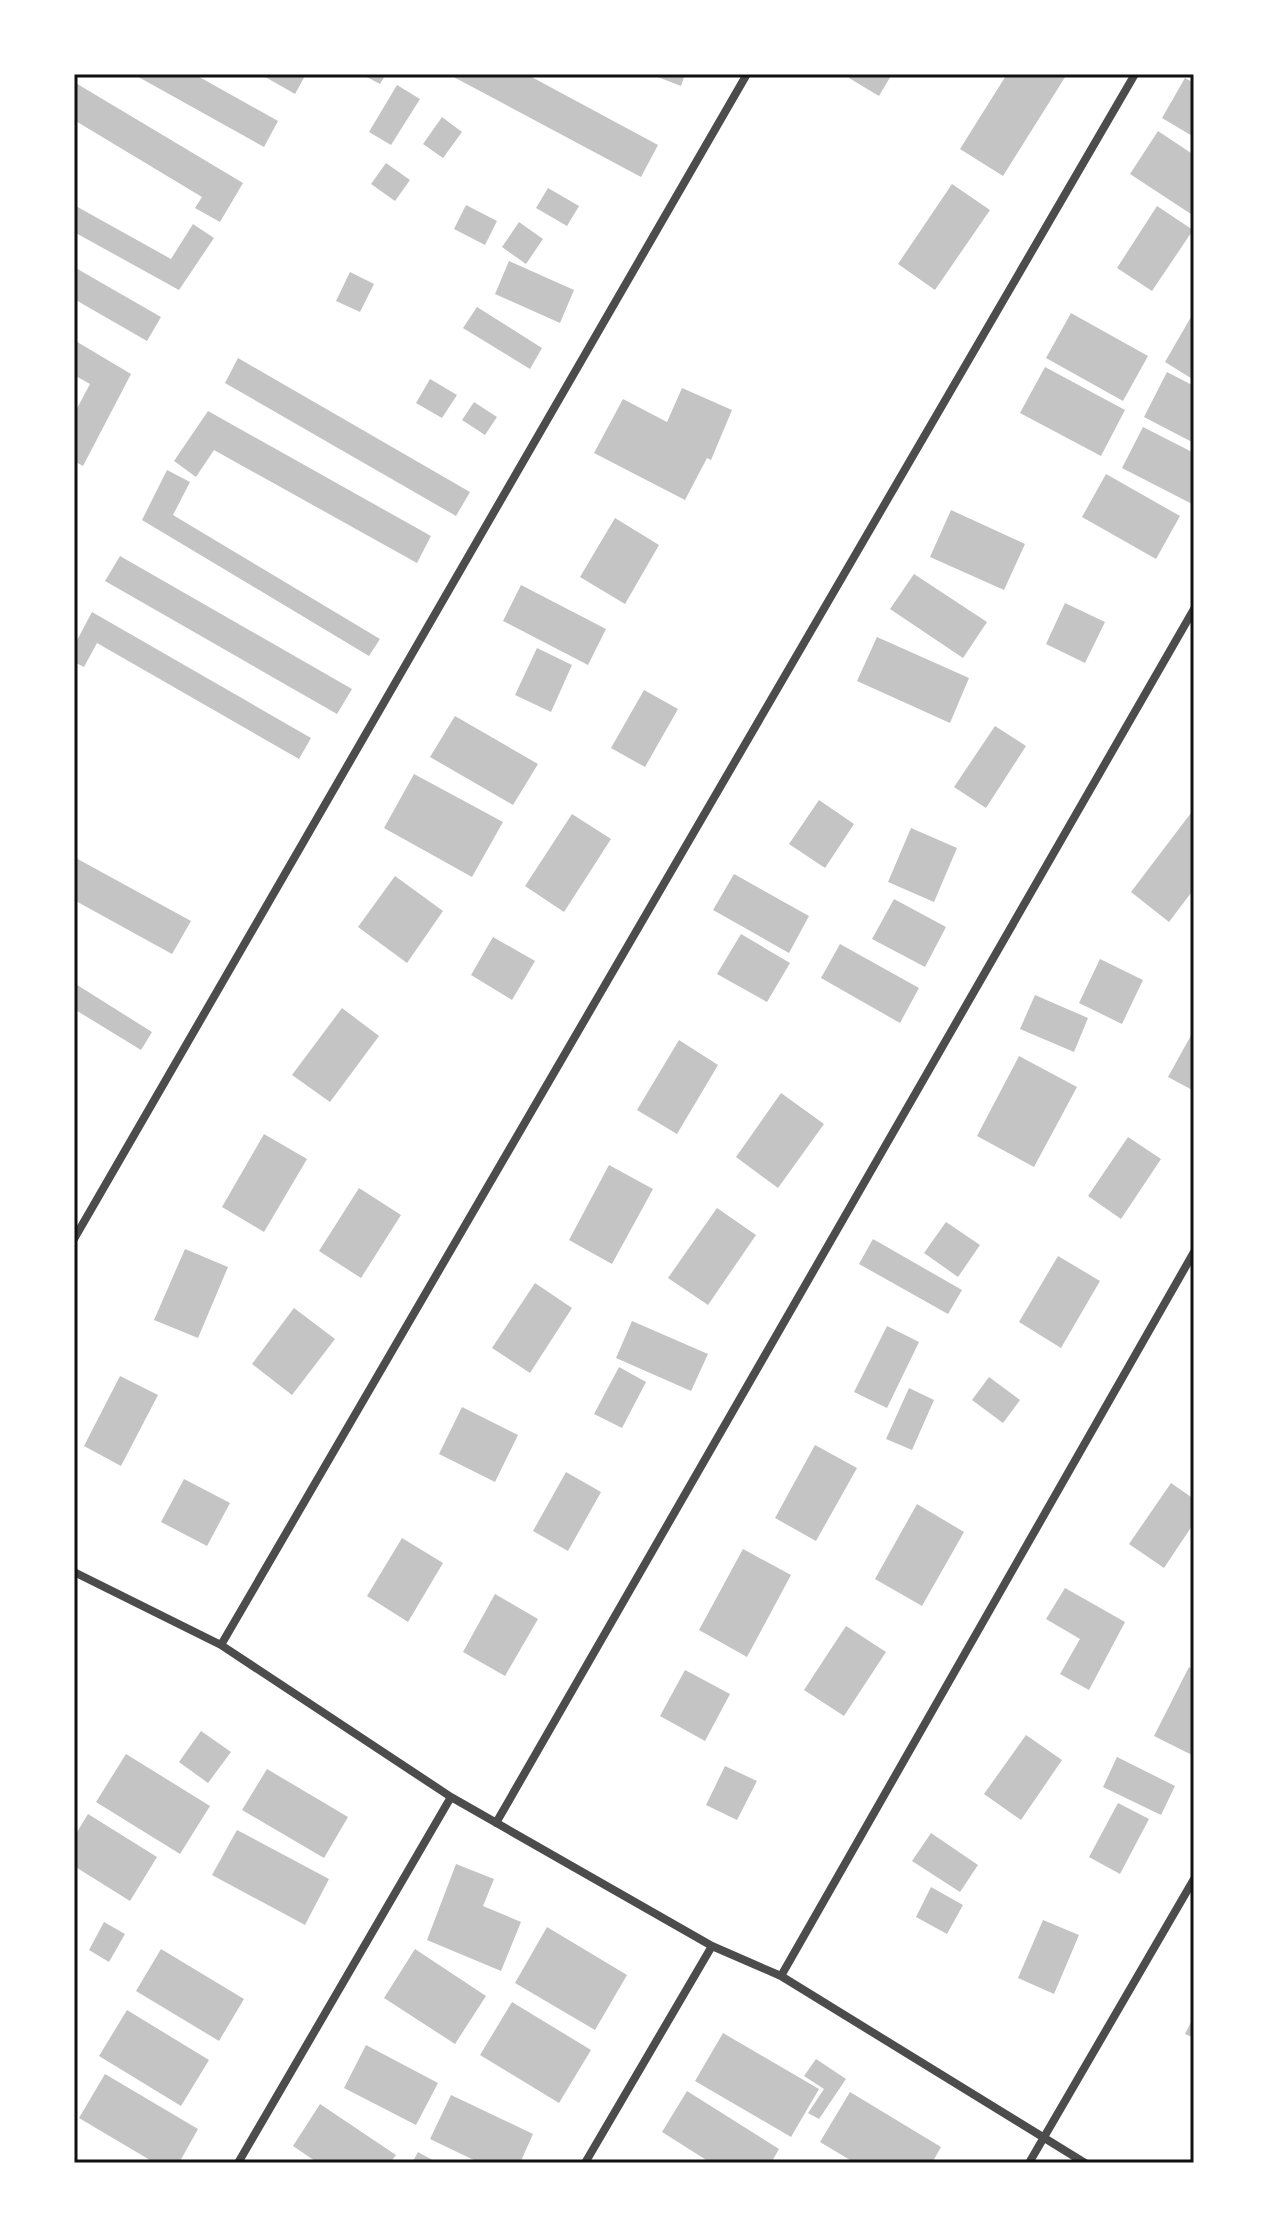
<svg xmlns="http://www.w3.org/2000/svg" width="1268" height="2237" viewBox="0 0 1268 2237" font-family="'Alegreya Sans',sans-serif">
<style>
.building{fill:#c4c4c4}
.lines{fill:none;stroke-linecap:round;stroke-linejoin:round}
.minor{stroke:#4c4c4c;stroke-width:8}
.neatline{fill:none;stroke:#111;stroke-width:3}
</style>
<rect width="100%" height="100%" fill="#fff"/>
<!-- building -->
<path class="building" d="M133 74H194L278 121 264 147Z
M260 74H306L295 94Z
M361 74H386L380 84Z
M448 74H526L658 145 641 177Z
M650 74H685L681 86Z
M851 74H892L879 96 849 78Z
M1007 74H1067L1003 176 960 149Z
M1185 78 1194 83V137L1162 118Z
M74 82 243 183 220 222 195 208 202 197 74 120Z
M397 85 420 99 391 145 369 132Z
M442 117 462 132 443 158 423 144Z
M1158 131 1194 155V216L1130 174Z
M386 163 410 180 395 201 371 184Z
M952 184 990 210 935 290 898 264Z
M548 188 579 206 567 226 536 208Z
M74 205 171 259 193 224 214 238 179 290 74 232Z
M466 205 497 221 485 245 454 229Z
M1157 206 1193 230 1152 291 1117 268Z
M519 222 543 239 526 264 502 247Z
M509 261 574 290 560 323 495 294Z
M74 267 161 317 147 341 74 299Z
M350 272 374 284 360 312 336 301Z
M477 307 542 348 530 369 463 328Z
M1071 313 1148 356 1123 401 1046 358Z
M1191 317 1194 318V380L1165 362Z
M74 340 131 374 83 466 74 461V414L90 384 74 375Z
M238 358 470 492 456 516 225 383Z
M1045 367 1125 410 1101 456 1020 413Z
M1167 372 1194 386 1192 442 1144 417Z
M430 379 457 395 442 418 416 403Z
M682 388 732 410 711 460 707 458 685 500 594 453 623 399 667 422Z
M474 402 497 417 485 435 462 420Z
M208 411 431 536 417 563 214 450 196 477 174 461Z
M1143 427 1194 453V505L1122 468Z
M167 470 190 482 173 515 380 639 369 656 142 520Z
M1106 474 1180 516 1156 559 1082 517Z
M951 510 1025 544 1004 590 930 557Z
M615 518 659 545 625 604 580 577Z
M120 556 352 689 337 714 105 581Z
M914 574 987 622 963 658 890 609Z
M521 585 606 629 588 665 503 621Z
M1065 603 1105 622 1085 663 1046 644Z
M92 612 311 738 299 759 97 643 84 667 74 662V646Z
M877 637 969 678 950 723 857 681Z
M537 648 572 665 551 712 515 695Z
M644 690 678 709 645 767 611 748Z
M455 716 538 764 513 805 430 757Z
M995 726 1026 746 986 808 954 787Z
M414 774 503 822 472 877 384 828Z
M819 800 854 824 825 868 789 844Z
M1194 809V889L1169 922 1131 892Z
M572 814 611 839 564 912 525 886Z
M911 828 957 848 934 902 888 882Z
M74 857 191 921 172 954 74 900Z
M734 874 809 916 789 953 713 910Z
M395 876 443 911 407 963 358 927Z
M894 899 946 927 925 967 872 939Z
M741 934 790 963 767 1002 717 974Z
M493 937 535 961 512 1000 471 975Z
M840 944 919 988 900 1023 821 978Z
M1100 959 1143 980 1122 1024 1079 1003Z
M74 983 152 1032 141 1050 74 1009Z
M1035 995 1088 1018 1074 1052 1020 1029Z
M342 1008 379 1036 330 1102 292 1075Z
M1194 1030V1091L1168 1077Z
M679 1040 718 1065 677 1134 637 1110Z
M1019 1056 1077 1087 1034 1167 977 1136Z
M781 1093 824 1124 778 1188 736 1157Z
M264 1134 307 1159 264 1232 222 1207Z
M1128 1137 1161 1159 1121 1219 1088 1196Z
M609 1165 653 1189 612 1264 569 1240Z
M359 1188 401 1215 361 1278 319 1251Z
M717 1208 756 1235 708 1305 668 1278Z
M946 1222 980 1245 958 1277 924 1253Z
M873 1239 962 1290 948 1314 859 1264Z
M185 1249 228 1267 198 1338 154 1320Z
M1058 1256 1100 1281 1061 1348 1019 1322Z
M535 1283 572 1308 530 1373 492 1348Z
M294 1308 335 1339 292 1395 252 1364Z
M632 1321 708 1354 691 1391 616 1358Z
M887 1326 919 1342 887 1408 854 1392Z
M619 1367 646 1382 622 1428 594 1414Z
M120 1376 158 1395 121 1466 84 1446Z
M989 1377 1020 1400 1003 1423 972 1400Z
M909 1388 934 1400 912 1450 886 1439Z
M462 1407 518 1435 495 1482 439 1454Z
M815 1445 857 1468 816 1541 775 1518Z
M566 1472 601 1492 568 1551 533 1531Z
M184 1479 230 1503 207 1546 161 1522Z
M1171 1483 1194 1499V1523L1164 1568 1129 1544Z
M917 1504 964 1532 922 1606 875 1579Z
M402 1538 443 1563 408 1622 367 1596Z
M743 1549 791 1575 747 1657 699 1630Z
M1065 1588 1125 1622 1089 1690 1060 1674 1080 1639 1046 1619Z
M495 1594 538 1619 505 1676 463 1652Z
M846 1626 886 1652 844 1716 804 1690Z
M1189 1667 1194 1670V1756L1154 1736Z
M685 1670 730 1694 705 1741 660 1716Z
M201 1731 231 1752 208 1783 179 1762Z
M1026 1735 1062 1760 1021 1820 984 1794Z
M126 1754 210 1806 180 1854 96 1802Z
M1117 1757 1175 1786 1161 1815 1103 1787Z
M725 1766 757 1781 737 1820 706 1805Z
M267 1769 348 1817 324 1858 242 1810Z
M1118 1803 1149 1819 1120 1874 1089 1857Z
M88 1814 157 1857 130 1901 74 1866V1837Z
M237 1830 329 1879 305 1925 212 1875Z
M931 1833 978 1865 960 1892 912 1861Z
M456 1864 494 1879 483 1906 521 1922 501 1971 427 1940Z
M931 1887 963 1905 947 1934 916 1917Z
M1043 1920 1079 1935 1054 1994 1018 1978Z
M104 1922 125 1934 109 1962 89 1950Z
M547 1927 627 1975 595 2030 515 1983Z
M161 1949 244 1999 219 2041 136 1991Z
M415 1949 486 1996 455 2044 384 1998Z
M512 2002 591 2050 559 2103 480 2055Z
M127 2010 209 2060 181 2106 99 2056Z
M1194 2016V2038L1185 2034Z
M723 2033 819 2089 791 2137 695 2081Z
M366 2045 438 2083 416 2125 344 2088Z
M816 2059 846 2079 819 2119 808 2113 824 2089 804 2076Z
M105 2074 198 2129 179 2163H155L79 2118Z
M687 2091 779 2149 771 2163H711L662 2132Z
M850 2092 941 2147 932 2163H855L820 2142Z
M451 2095 533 2134 520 2163H480L430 2139Z
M320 2104 396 2155 390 2163H318L293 2146Z
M418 2152 438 2163H412Z"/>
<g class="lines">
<!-- minor -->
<path class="minor" d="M74 1239 747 74
M74 1572 221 1645 451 1797 712 1946 781 1976 1085 2163
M221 1645 1135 74
M496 1823 1194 609
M781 1976 1194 1252
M238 2163 451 1797
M585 2163 712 1946
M1029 2163 1194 1879"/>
</g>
<!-- border -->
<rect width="1268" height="2237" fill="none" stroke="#ffffff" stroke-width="152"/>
<rect x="76" y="76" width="1116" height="2085" class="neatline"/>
</svg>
